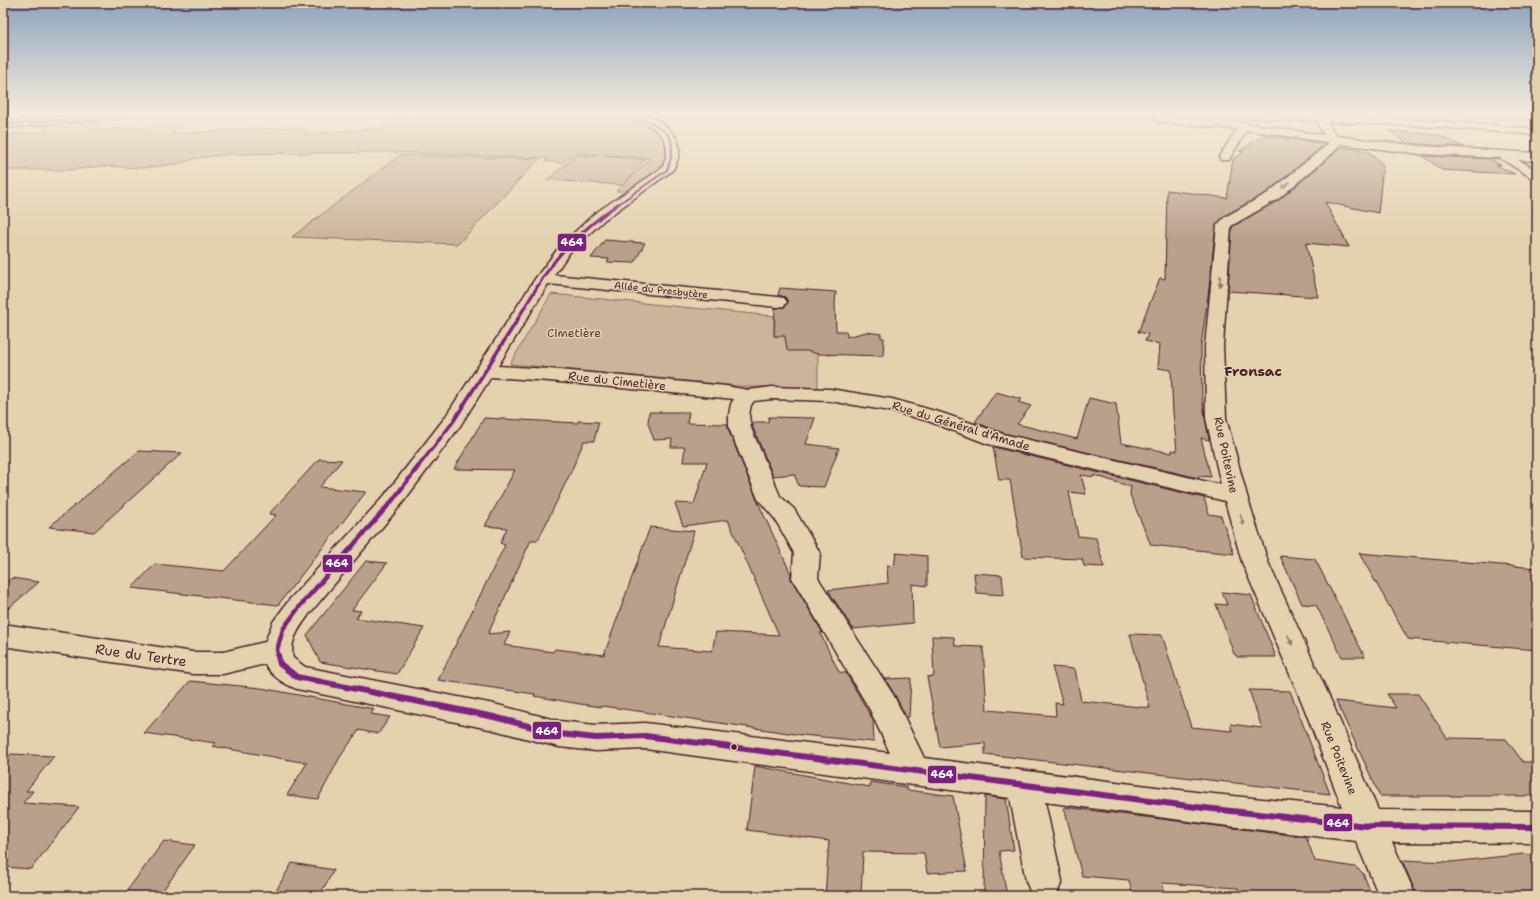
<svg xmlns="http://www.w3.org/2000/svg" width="1540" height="899" viewBox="0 0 1540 899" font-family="'Shantell Sans',sans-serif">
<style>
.green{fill:#cbb499;stroke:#8a6a62}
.water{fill:#aa8d7c;stroke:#84615c}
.building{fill:#b9a08b;stroke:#4a1f2b}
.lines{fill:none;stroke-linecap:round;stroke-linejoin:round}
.minor-casing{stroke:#4a1f2b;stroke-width:3}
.major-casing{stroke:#4a1f2b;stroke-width:3}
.minor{fill:#e4d2af;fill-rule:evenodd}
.major{fill:#e4d2af;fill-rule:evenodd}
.bus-1-far4-casing{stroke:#e4d2af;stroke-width:3.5}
.bus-1-far3-casing{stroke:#e4d2af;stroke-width:5}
.bus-1-far2-casing{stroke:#e4d2af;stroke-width:6}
.bus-1-far1-casing{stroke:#e4d2af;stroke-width:8}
.bus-1-casing{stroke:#e4d2af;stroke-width:9}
.bus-1-far4{stroke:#7b2080;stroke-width:2}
.bus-1-far3{stroke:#7b2080;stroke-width:3}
.bus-1-far2{stroke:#7b2080;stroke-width:3.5}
.bus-1-far1{stroke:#7b2080;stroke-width:4.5}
.bus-1{stroke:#7b2080;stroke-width:6}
.oneway{fill:#97786d}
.bus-dot{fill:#4a1f2b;stroke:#e4d2af;stroke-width:1.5}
.labels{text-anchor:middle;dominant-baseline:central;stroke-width:3;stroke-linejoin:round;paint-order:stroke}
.far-street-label{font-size:10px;fill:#4a1f2b;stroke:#e4d2af}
.park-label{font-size:12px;fill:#5d353c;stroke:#e4d2af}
.street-label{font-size:12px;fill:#4a1f2b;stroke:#e4d2af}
.quarter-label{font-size:14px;font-weight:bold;fill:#4a1f2b;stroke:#e4d2af}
.near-street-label{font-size:14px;fill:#4a1f2b;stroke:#e4d2af}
.line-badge{stroke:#e4d2af;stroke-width:1.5}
.badge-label{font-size:11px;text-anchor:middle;font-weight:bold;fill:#fff}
</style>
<rect width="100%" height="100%" fill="#e4d2af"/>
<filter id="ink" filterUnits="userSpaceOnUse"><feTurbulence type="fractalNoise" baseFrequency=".025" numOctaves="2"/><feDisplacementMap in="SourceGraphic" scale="8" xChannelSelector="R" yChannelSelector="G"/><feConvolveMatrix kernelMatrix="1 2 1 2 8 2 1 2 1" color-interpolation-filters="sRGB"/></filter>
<g filter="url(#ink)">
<!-- green -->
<path class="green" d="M489 114H619C631 117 657 126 665 137 677 153 659 171 646 179 634 188 632 192 616 191L622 185 547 180 577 155 645 159 623 185 651 158 576 153 562 163 545 161 547 158 391 152 232 154 197 158 177 164 143 168 102 166 71 170H3V135L42 132 53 123 101 119 91 130 183 125 172 134 289 127 306 128 304 134 385 128 388 120Z
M400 155 539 159 458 244 292 237Z
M551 294 774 316V336H789L818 351V388L748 387 510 364Z"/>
<!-- water -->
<path class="water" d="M1383 114H1537V121L1392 115Z"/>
<!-- building -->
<path class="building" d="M1390 131 1438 135 1464 147 1406 143Z
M1265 135 1325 144 1267 192 1224 216 1216 225 1208 296 1201 346 1202 396 1205 418 1209 440 1201 438 1211 477 1198 476 1199 478 1003 433 975 422 996 392 1021 399 1018 402 1031 406 1017 424 1077 439 1089 398 1116 404 1121 443 1172 453V450L1177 451 1173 412 1171 370 1158 368 1160 344 1145 341 1148 334 1138 332 1160 278 1165 279 1167 190 1227 198 1233 159 1244 152 1239 151Z
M1340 147 1368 151 1383 165 1378 213 1325 202 1349 247 1306 243 1318 297 1228 291 1232 227 1279 200 1336 152Z
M1423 156 1489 159 1501 165H1496L1515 174 1442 170Z
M605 240 630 242 645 243 634 263 607 262 609 259 591 258Z
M780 288 836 292 835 303 836 331H846L847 337 866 332 881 334V338H884L883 356 818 354 807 351H788L787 350 785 336H774L775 308 784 307 788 302 785 297 778 295Z
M649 412H689L687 423 728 424V429L757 500 791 574V579L823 633H820L839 672 846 673 873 720 874 742 802 735 603 706 602 707 580 704 534 696 535 694 438 680 505 545 500 543 507 528 485 526 515 470 454 469 484 418 578 423V421L599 422 594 441H584L570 474 538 540H531L488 634 510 632 504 645 553 652 555 649 604 655 650 527 694 531 659 647 712 651 716 632 779 635 728 520 683 526 675 503 694 504 707 462H683L685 447H671L672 439 654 440 648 423Z
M769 417 815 418 806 444 839 448 824 487 799 486 794 474 773 476 752 425H754V422H768Z
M993 447 1204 498 1209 514 1221 516 1234 554 1151 545 1130 495 1131 487 1094 475V477L1081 475 1086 494 1069 492 1078 536 1096 538 1104 567 1084 566 1082 559 1023 557 1010 480H999Z
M139 451 182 453 94 532 49 527Z
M319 459 342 460 320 487 366 492 278 605 132 588 155 564 224 571 276 515 269 514Z
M896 553 927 556V586L912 584 913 623 853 629 828 590 888 583 887 565 894 567Z
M1359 553 1537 568V650L1408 639Z
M1280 556 1315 559 1365 657H1342L1316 605 1302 604Z
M366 561 387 563 352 610 361 611 356 618 424 628 397 674 320 662 307 635Z
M974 573 1002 575 1004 595 976 593Z
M12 578 39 582 3 613V585Z
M1222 592 1251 595 1276 657H1237L1236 655 1234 654 1216 604 1227 605Z
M1130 634 1162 635 1191 727 1232 731 1230 724 1262 728 1249 690 1290 691 1330 794 985 754V743L940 747 927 677 934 676 932 636 954 637 955 646 983 647 987 710 1056 716 1055 703 1063 704 1052 667 1075 669 1081 701 1150 708Z
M911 678 909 717H906L895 695 885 679Z
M190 681 261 688 374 709 371 714 390 717 378 734 359 730 340 757 318 799 287 795 307 763 212 746 216 743 144 733Z
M1387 694H1418L1447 738 1506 739 1523 762H1537V796H1380L1336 701 1396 708Z
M11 754 54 756 26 791H33L23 803 79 807 31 869 3 867V762Z
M755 766 870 787V782L907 787V790L953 796 967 871 927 873 924 853 863 852 861 896H825L829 841 747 830Z
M985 796 1006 799 1014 850 999 851 1007 896H984Z
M1064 807 1306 837 1315 861 1355 867 1363 873 1372 896H1240L1238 888 1162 883 1166 896H1133L1129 880 1082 876Z
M164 841 195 845 159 896H123Z
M1524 854 1537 856V896H1417L1402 860 1451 862Z
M292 863 334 870 319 896H273Z"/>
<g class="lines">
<defs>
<path id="minor" d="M626 114C631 114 637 113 642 114 657 118 679 132 679 149 680 156 676 163 673 170L604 220 570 252 554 275 778 297 784 298 787 302 784 306 778 307 548 284 498 366 549 369 726 386 748 390 772 387 830 389 892 399 942 413 1003 434 1221 485 1206 418 1205 346 1217 225 1225 217 1268 193 1328 144 1327 142 1247 130 1229 160H1221L1219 157 1237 129 1160 122 1156 121 1155 119 1156 117 1160 116 1244 123 1324 135 1315 119 1320 116 1324 117 1336 136 1420 146 1537 153V161L1518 160 1537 170V179L1532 178 1500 158 1420 154 1340 144 1335 151 1278 199 1231 226 1223 346 1226 418 1247 496 1268 562 1333 705 1378 810 1537 811V843L1392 842 1416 896H1379L1356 841 1204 823 1045 802 1062 881 1057 894C1048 897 1040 897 1031 894L1026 881 1010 798 645 749 596 751 559 747 494 730 297 689C284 684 272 677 265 664L223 674H193L3 646V624L193 652H223L265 642 273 622 290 599 384 496 444 419 535 279 560 246 594 214 662 168C677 135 654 127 627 116ZM491 377 549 381 734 399 731 404 729 415V428L758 499 775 519 794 553 792 578 870 710 890 753 645 723 596 725 559 721 494 704 305 667 293 658C289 640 300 627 310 613L400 506 460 426ZM772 399 830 401 890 411 928 421 988 444 1225 501 1242 562 1303 705 1342 807 1204 793 924 758 894 696 818 578 820 553 794 509 780 496 751 428 749 415 751 405 754 401Z"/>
<path id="major" d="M85 114H128L123 117 3 128V122Z
M1227 114C1330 114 1434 120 1537 129V135L1438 127 1232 117Z"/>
</defs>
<!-- minor casing -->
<use href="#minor" class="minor-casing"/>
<!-- major casing -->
<use href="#major" class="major-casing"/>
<!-- minor -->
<use href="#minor" class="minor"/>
<!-- major -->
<use href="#major" class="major"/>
<defs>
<path id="bus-1-far4" d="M3 125 121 114
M617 205 667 170 671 158 672 148 671 140 667 133 652 123 631 114"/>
<path id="bus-1-far3" d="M517 320C532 296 546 269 566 248 582 232 599 217 618 204"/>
<path id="bus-1-far2" d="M417 468 453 422 518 319"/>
<path id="bus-1-far1" d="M279 657 277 650 283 629 300 606 392 501 418 467"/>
<path id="bus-1" d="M278 656 280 664 297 677 494 717 559 734 596 738 645 736 1204 808 1367 826 1537 827"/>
</defs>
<!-- bus-1-far4 casing -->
<use href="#bus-1-far4" class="bus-1-far4-casing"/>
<!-- bus-1-far3 casing -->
<use href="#bus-1-far3" class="bus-1-far3-casing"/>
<!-- bus-1-far2 casing -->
<use href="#bus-1-far2" class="bus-1-far2-casing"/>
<!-- bus-1-far1 casing -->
<use href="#bus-1-far1" class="bus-1-far1-casing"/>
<!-- bus-1 casing -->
<use href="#bus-1" class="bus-1-casing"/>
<!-- bus-1-far4 -->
<use href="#bus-1-far4" class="bus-1-far4"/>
<!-- bus-1-far3 -->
<use href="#bus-1-far3" class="bus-1-far3"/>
<!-- bus-1-far2 -->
<use href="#bus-1-far2" class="bus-1-far2"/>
<!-- bus-1-far1 -->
<use href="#bus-1-far1" class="bus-1-far1"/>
<!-- bus-1 -->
<use href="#bus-1" class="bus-1"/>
</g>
<!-- one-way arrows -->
<defs><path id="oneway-solid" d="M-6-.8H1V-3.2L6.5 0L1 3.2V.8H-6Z"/></defs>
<g class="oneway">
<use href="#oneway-solid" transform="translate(1286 185) rotate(141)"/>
<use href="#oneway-solid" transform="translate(1220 281) rotate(92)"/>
<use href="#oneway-solid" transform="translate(1242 520) rotate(72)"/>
<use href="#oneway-solid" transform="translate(1290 640) rotate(66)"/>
</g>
</g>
<!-- sky -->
<linearGradient id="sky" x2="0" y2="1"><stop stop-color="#8fa4bd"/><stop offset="0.47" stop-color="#f3ebdb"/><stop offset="1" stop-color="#f3ebdb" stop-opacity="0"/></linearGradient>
<rect width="1540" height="240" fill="url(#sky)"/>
<!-- markers -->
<circle class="bus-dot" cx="734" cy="747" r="3.5"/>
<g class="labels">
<!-- far-street labels -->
<g class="far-street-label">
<text transform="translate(661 290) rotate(6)">Allée du Presbytère</text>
</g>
<!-- park labels -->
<g class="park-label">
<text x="574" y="333">Cimetière</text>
</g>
<!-- street labels -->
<g class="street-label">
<text transform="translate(617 381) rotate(6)">Rue du Cimetière</text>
<text transform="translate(961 426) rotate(17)">Rue du Général d'Amade</text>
<text transform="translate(1226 455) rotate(78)">Rue Poitevine</text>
<text transform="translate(1339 758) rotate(68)">Rue Poitevine</text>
</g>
<!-- quarter labels -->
<g class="quarter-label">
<text x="1253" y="371">Fronsac</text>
</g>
<!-- near-street labels -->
<g class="near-street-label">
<text transform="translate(141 655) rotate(8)">Rue du Tertre</text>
</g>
</g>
<g class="line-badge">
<rect x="557" y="233" width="30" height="19" rx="4" fill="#7b2080"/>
<rect x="322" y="554" width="31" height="19" rx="4" fill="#7b2080"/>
<rect x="532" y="721" width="30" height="19" rx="4" fill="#7b2080"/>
<rect x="927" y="765" width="30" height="19" rx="4" fill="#7b2080"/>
<rect x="1323" y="813" width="30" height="19" rx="4" fill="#7b2080"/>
</g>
<g class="badge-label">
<text x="572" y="246">464</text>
<text x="337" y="567">464</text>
<text x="547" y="735">464</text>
<text x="942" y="778">464</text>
<text x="1338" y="827">464</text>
</g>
<!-- margin -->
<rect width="1540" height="899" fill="none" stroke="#e4d2af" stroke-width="16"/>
<rect x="8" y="8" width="1524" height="883" fill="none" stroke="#4a1f2b" stroke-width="1.5" filter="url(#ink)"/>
</svg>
